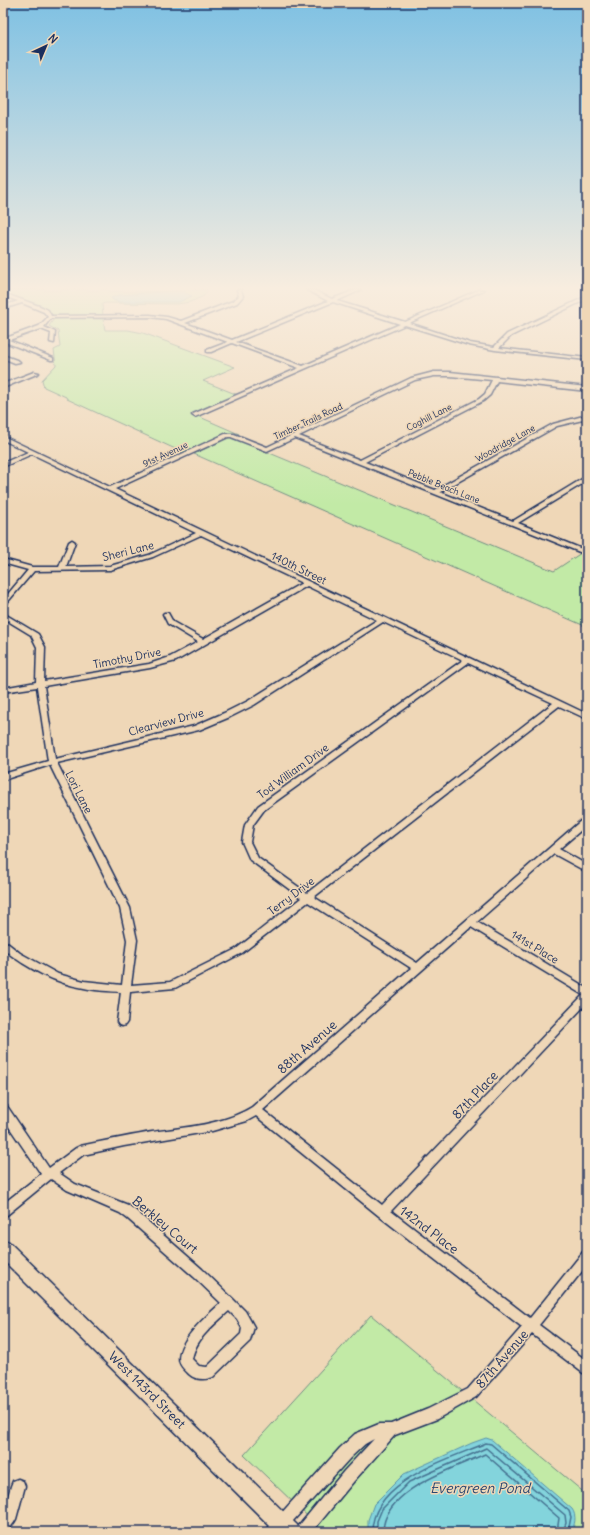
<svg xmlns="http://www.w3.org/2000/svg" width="590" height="1535" viewBox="0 0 590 1535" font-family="Delius,sans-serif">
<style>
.green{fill:#c2eaa6;stroke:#6e8c82}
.water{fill:#83d4dc;stroke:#5992aa}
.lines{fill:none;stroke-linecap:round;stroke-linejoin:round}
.shore{stroke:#457190;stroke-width:1.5}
.minor-casing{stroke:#1b2f5e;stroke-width:3}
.secondary-casing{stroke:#1b2f5e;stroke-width:3}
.minor{fill:#efd7b7;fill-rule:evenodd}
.secondary{fill:#efd7b7;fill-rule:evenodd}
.labels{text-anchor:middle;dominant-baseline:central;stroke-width:3;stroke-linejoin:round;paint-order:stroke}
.far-street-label{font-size:9px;fill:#1b2f5e;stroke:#efd7b7}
.street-label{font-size:11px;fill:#1b2f5e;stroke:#efd7b7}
.near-street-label{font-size:13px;fill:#1b2f5e;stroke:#efd7b7}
.near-water-label{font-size:14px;font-style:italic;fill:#2b4871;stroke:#efd7b7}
</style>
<rect width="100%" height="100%" fill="#efd7b7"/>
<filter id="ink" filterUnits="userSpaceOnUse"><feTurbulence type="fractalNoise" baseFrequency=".025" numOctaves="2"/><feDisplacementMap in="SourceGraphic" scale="8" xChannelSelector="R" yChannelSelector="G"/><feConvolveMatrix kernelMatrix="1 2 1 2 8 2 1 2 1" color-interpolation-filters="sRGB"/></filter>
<g filter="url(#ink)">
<!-- green -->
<path class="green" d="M3 290H106C112 294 193 290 207 290L204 296 190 302 177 304 105 303 102 304 103 316H54L47 309 3 292Z
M59 318 103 319 105 330H128L143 333 235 367 203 381 238 395 193 414 239 434 228 433 184 453 67 399 66 397 44 387 42 380 56 365 54 350 60 347 58 331 49 326 54 319Z
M231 437 554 571 581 553 587 555V627L194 454Z
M371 1315 587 1495V1532H324L244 1455Z"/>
<!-- water -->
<path class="water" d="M175 291 183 292 192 296 179 302H118L113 300 111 298 119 295Z
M486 1438 492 1440 572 1509C577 1516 575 1525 571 1532L368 1531V1520L374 1504 404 1474 472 1443Z"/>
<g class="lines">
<!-- shore -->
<path class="shore" d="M372 1532C372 1481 447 1460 486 1443L491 1444 569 1511 571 1517 568 1532
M377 1532V1521L382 1509 409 1482 486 1448 565 1515 566 1523 563 1532
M383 1532C383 1489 453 1469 485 1454L559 1518 557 1532"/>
<defs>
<path id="minor" d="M237 290H241L243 296 237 303 185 323 232 340 328 301 307 290H313L332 299 355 290H361L337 301 405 322 478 290H484L409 323 470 343 494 347 507 334 587 296V299L511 336 499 348 587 358V360L495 350 469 345 405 325 195 417 192 415 193 414 299 368 232 343 211 352H207V350L228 342 166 319 150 317 51 318 44 327 55 332 54 343 50 342 51 333 41 329 9 340 53 358V360H51L5 342H3V339L39 326 48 317 44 312 22 303 3 309V306L18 301 3 296V293L42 307 48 310 51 316 150 315 167 317 181 321 233 301 239 296ZM333 302 400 324 303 366 236 342Z
M3 355 19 361 20 362 15 363 3 358Z
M34 372 39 373 3 388V384Z
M434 372H450L587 387V391L497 381 490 395 483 401 365 462 435 490 553 424 587 415V419L557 426 440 492 513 521 587 476V481L518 523 587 551V555L295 438 267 451 231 437H228L115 489 587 714V719L559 706 314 897 417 963 584 818 587 817V825L559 849 587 865V872L554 854 477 922 587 988V1003L391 1211 530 1318 583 1252 587 1251V1265L539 1325 587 1361V1375L583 1373 532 1334 476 1397 437 1419 395 1435 354 1481 312 1532H296L298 1527 344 1471 374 1439 365 1444 350 1458 283 1532H267L269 1527 340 1448 355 1434 379 1424H391L428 1409 468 1389 522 1327 379 1216 256 1116 247 1121 212 1131 124 1146 83 1155 59 1173 75 1184 128 1205 136 1211 202 1269 233 1299 245 1311 254 1327 250 1341 213 1377C207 1380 195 1380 190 1375 186 1371 181 1367 180 1363 173 1344 209 1314 221 1303L194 1277 128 1219 120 1213 67 1190 51 1179 7 1215 3 1216V1204L41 1174 3 1118V1105L7 1106 49 1168 76 1148 80 1146C104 1141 128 1136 152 1132 186 1127 223 1125 252 1107L411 968 308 902 242 953 175 988 130 992 127 1022 125 1025 122 1026 119 1025 117 1022 121 992C109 991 96 991 84 988 54 983 27 968 3 949V941L6 942 20 953 58 974 84 981 122 985 127 940 120 908 50 765 3 780V774L48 761 37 687 3 692V688L36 682 37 647 31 635 3 618V613L38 634 45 647 44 681 149 664 170 657 198 642 168 624 163 614 164 613H168L173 622 203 639 302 583 201 535 153 557 110 570 34 571 5 605 3 606V600L28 570 3 563V559L32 567H59L69 542 72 540 75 542 66 567 110 566 149 555 196 533 32 454 3 467V463L28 452 3 440V436L110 487 225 434H234L267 447 411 378ZM434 376H450L492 380 485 394 479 399 360 460 299 436 415 380ZM307 586 377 620 248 701 224 713 194 726 55 759 44 686 150 668 176 661ZM383 622 463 660 258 806 245 825 242 842 250 860 301 898 236 949 170 982 131 985 137 940 130 908 57 763 199 730 230 717 254 705ZM468 663 553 703 307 893 258 858 250 842 253 825 264 810ZM471 927 583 995 382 1205 263 1110ZM229 1311 237 1319 242 1328 241 1334 207 1367 199 1366 192 1359C196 1338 214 1325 229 1311Z
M18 1479 23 1481 25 1486 16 1519C13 1525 9 1529 3 1532V1515L11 1486 13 1481Z"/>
<path id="secondary" d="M3 1240 9 1242 297 1525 300 1532H276L3 1260Z"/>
</defs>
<!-- minor casing -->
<use href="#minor" class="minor-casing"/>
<!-- secondary casing -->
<use href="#secondary" class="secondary-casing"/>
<!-- minor -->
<use href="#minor" class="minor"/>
<!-- secondary -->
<use href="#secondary" class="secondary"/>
</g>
</g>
<!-- sky -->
<linearGradient id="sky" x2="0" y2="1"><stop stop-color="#7fc1e3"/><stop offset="0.57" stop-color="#f8eddf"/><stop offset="1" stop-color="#f8eddf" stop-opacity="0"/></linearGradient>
<rect width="590" height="505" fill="url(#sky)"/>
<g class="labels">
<!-- far-street labels -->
<g class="far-street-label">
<text transform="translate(429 417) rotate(-27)">Coghill Lane</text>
<text transform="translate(308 421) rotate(-25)">Timber Trails Road</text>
<text transform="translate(505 443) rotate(-29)">Woodridge Lane</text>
<text transform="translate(165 454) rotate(-25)">91st Avenue</text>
<text transform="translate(444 486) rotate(22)">Pebble Beach Lane</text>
</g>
<!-- street labels -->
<g class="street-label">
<text transform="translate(128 551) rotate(-14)">Sheri Lane</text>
<text transform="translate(299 568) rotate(26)">140th Street</text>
<text transform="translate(127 658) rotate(-11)">Timothy Drive</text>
<text transform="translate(166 722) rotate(-15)">Clearview Drive</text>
<text transform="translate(293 771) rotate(-36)">Tod William Drive</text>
<text transform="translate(79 792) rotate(63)">Lori Lane</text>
<text transform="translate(291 896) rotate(-37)">Terry Drive</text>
<text transform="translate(535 947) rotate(31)">141st Place</text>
</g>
<!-- near-street labels -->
<g class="near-street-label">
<text transform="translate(307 1047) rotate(-41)">88th Avenue</text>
<text transform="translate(475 1095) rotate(-47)">87th Place</text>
<text transform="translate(165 1225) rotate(40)">Berkley Court</text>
<text transform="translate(429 1230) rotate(37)">142nd Place</text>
<text transform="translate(502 1359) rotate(-49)">87th Avenue</text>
<text transform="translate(147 1390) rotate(45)">West 143rd Street</text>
</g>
<!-- near-water labels -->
<g class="near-water-label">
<text x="480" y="1488">Evergreen Pond</text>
</g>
</g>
<!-- margin -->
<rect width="590" height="1535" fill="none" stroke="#efd7b7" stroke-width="16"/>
<rect x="8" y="8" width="574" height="1519" fill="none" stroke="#1b2f5e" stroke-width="1.5" filter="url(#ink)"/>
<!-- north arrow -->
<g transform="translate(46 46) rotate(44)" stroke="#efd7b7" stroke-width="3" paint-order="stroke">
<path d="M0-3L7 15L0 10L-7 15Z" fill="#1b2f5e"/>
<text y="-6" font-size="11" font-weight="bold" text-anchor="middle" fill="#1b2f5e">N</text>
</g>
</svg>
